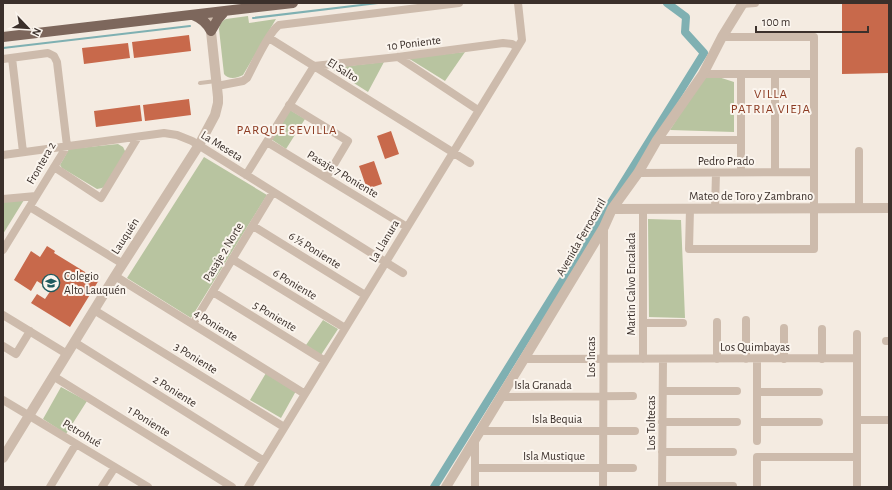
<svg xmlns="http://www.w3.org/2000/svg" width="892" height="490" viewBox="0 0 892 490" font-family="'Alegreya Sans',sans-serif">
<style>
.green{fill:#b8c4a0}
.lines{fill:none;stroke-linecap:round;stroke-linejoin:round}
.stream{stroke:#7fb0b2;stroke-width:2}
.canal{stroke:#7fb0b2;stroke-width:8}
.building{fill:#c8694b}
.service{stroke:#cdbbac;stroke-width:4}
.minor{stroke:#cdbbac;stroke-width:8}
.tertiary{stroke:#cdbbac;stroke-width:10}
.primary{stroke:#7d675c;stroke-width:10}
.labels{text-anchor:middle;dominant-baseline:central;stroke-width:4;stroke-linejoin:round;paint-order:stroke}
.street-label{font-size:12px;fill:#3b302b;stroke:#fbf5ee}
.poi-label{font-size:12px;fill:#3b302b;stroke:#fbf5ee;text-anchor:start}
.neighbourhood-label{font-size:13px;letter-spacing:1px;fill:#8c3b22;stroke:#fbf5ee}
</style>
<rect width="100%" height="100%" fill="#f4ebe1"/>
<!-- green -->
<path class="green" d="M248 16 249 23 276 19 243 75C238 78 228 80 224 74L219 29C220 24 222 21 226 19Z
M465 52 445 81 408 58Z
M384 62 368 92 330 68Z
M706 73 734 82V132L670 130Z
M290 110 305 119 286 149 271 139Z
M118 144 123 147 125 151V153L104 187 102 188 97 189 62 168 60 165 69 149Z
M204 157 267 195 191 318 127 278Z
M24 200 3 234V202Z
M648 219 681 220 685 318 649 317Z
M323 320 338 329 321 355 306 345Z
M266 373 296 391 281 418 250 400Z
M61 387 87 401 66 434 43 419Z"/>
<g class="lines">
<!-- stream -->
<path class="stream" d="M253 18 378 3
M3 48 190 26"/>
<!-- canal -->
<path class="canal" d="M434 487 704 53 685 32 686 17 667 3"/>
</g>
<!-- building -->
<path class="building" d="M842 3H889V73L842 74Z
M189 35 191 51 134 58 132 42Z
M128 43 130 58 84 64 82 48Z
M189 99 191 115 145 121 143 105Z
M140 105 142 121 96 127 94 111Z
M391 131 399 154 385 159 377 136Z
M374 161 382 184 367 189 359 166Z
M47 246 55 251 54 253 90 275V274L99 280 70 327 31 303 37 294 45 299 51 290 37 281 31 291 14 280 31 251 40 257Z"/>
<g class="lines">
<!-- service -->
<path class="service" d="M200 83 216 81"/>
<!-- minor -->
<path class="minor" d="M742 4 755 3
M269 38 470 163
M398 57 478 110
M12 58 23 152
M3 59 48 53 54 56 57 62 67 146 3 250
M703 74H814
M217 86 243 81 247 78C254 65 268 33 279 25L459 3
M289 105 348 141 326 178
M657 140H741
M267 142 407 227
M3 155 164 133 177 135 192 141 403 273
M54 167 101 198 138 137
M741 172V74
M775 172V74
M638 173 814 172
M246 175 314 66 398 57 503 43 512 44 517 47
M3 199 36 196
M30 207 123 264
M859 208V151
M690 209 689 249H814V37H722
M715 209 716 173
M253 226 365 295
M232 259 345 328
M115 276 305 394
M213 292 325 361
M94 310 284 427
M3 315 67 354
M643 323H683
M193 324 273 192
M886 341H889
M74 342 264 461
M3 346 16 354 30 331
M524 359 857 358
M643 359V209
M717 359V322
M746 359V320
M784 359V328
M822 359V329
M53 376 232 487
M663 391H737
M757 392H819
M501 397 633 396
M3 400 148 487
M857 420H889
M662 422H737
M757 422H819
M480 431H635
M757 441V359
M662 452H733
M475 468H633
M662 486H733
M50 487 76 444
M102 487 115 467
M248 487 522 40 518 3
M475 487V440
M603 487 604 228
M662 487 663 359
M757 487V457H857
M857 487V334"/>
<!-- tertiary -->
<path class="tertiary" d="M612 209 889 208
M3 458 115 276 199 145 215 115 218 103V97L209 13
M446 487 524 359 604 227 612 209 638 173 657 140 703 74 722 37 743 3"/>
<!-- primary -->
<path class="primary" d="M193 15C201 18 207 23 211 31
M211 31 218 19 225 11
M3 37 293 3"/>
</g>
<!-- icons -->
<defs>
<symbol id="school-ring" viewBox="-11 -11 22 22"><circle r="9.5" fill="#fbf5ee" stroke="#1f5a5e" stroke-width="1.5"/><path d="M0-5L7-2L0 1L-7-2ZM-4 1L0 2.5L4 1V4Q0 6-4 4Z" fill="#1f5a5e"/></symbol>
</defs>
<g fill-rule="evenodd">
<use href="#school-ring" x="41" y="273" width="20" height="20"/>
</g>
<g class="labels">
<!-- street labels -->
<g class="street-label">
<text transform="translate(414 43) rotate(-7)">10 Poniente</text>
<text transform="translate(343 70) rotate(32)">El Salto</text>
<text transform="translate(222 146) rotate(32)">La Meseta</text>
<text x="726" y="161">Pedro Prado</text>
<text transform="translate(41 163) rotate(-60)">Frontera 2</text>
<text transform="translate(343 174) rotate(31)">Pasaje 7 Poniente</text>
<text x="751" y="196">Mateo de Toro y Zambrano</text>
<text transform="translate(125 236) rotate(-57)">Lauquén</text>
<text transform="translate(581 237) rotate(-60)">Avenida Ferrocarril</text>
<text transform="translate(384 241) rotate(-59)">La Llanura</text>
<text transform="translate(315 250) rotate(32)">6 ½ Poniente</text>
<text transform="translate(223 252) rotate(-59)">Pasaje 2 Norte</text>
<text transform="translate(295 284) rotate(31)">6 Poniente</text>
<text transform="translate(631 284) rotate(-90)">Martin Calvo Encalada</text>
<text transform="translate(275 316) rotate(31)">5 Poniente</text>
<text transform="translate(216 325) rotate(32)">4 Poniente</text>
<text x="755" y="347">Los Quimbayas</text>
<text transform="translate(591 357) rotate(-90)">Los Incas</text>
<text transform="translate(196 358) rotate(32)">3 Poniente</text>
<text x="543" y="385">Isla Granada</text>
<text transform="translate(175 391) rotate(32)">2 Poniente</text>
<text x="557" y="419">Isla Bequia</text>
<text transform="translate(149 421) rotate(32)">1 Poniente</text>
<text transform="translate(651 423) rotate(-90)">Los Toltecas</text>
<text transform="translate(82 433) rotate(31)">Petrohué</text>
<text x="554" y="456">Isla Mustique</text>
</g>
<!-- poi labels -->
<g class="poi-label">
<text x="64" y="276">Colegio<tspan x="64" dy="14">Alto Lauquén</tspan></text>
</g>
<!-- neighbourhood labels -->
<g class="neighbourhood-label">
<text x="771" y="94">VILLA<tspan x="771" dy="15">PATRIA VIEJA</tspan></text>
<text x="287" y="130">PARQUE SEVILLA</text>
</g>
</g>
<!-- border -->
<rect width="892" height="490" fill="none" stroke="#3b302b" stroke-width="8"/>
<!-- north arrow -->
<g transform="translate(28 28) rotate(115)" stroke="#fbf5ee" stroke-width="3" paint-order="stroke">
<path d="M0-3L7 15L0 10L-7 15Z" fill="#3b302b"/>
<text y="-6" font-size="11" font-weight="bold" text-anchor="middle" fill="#3b302b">N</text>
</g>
<!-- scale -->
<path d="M756 26v6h112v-6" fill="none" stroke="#3b302b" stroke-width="2"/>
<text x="762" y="26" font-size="12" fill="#3b302b" stroke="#fbf5ee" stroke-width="3" paint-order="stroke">100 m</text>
</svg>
